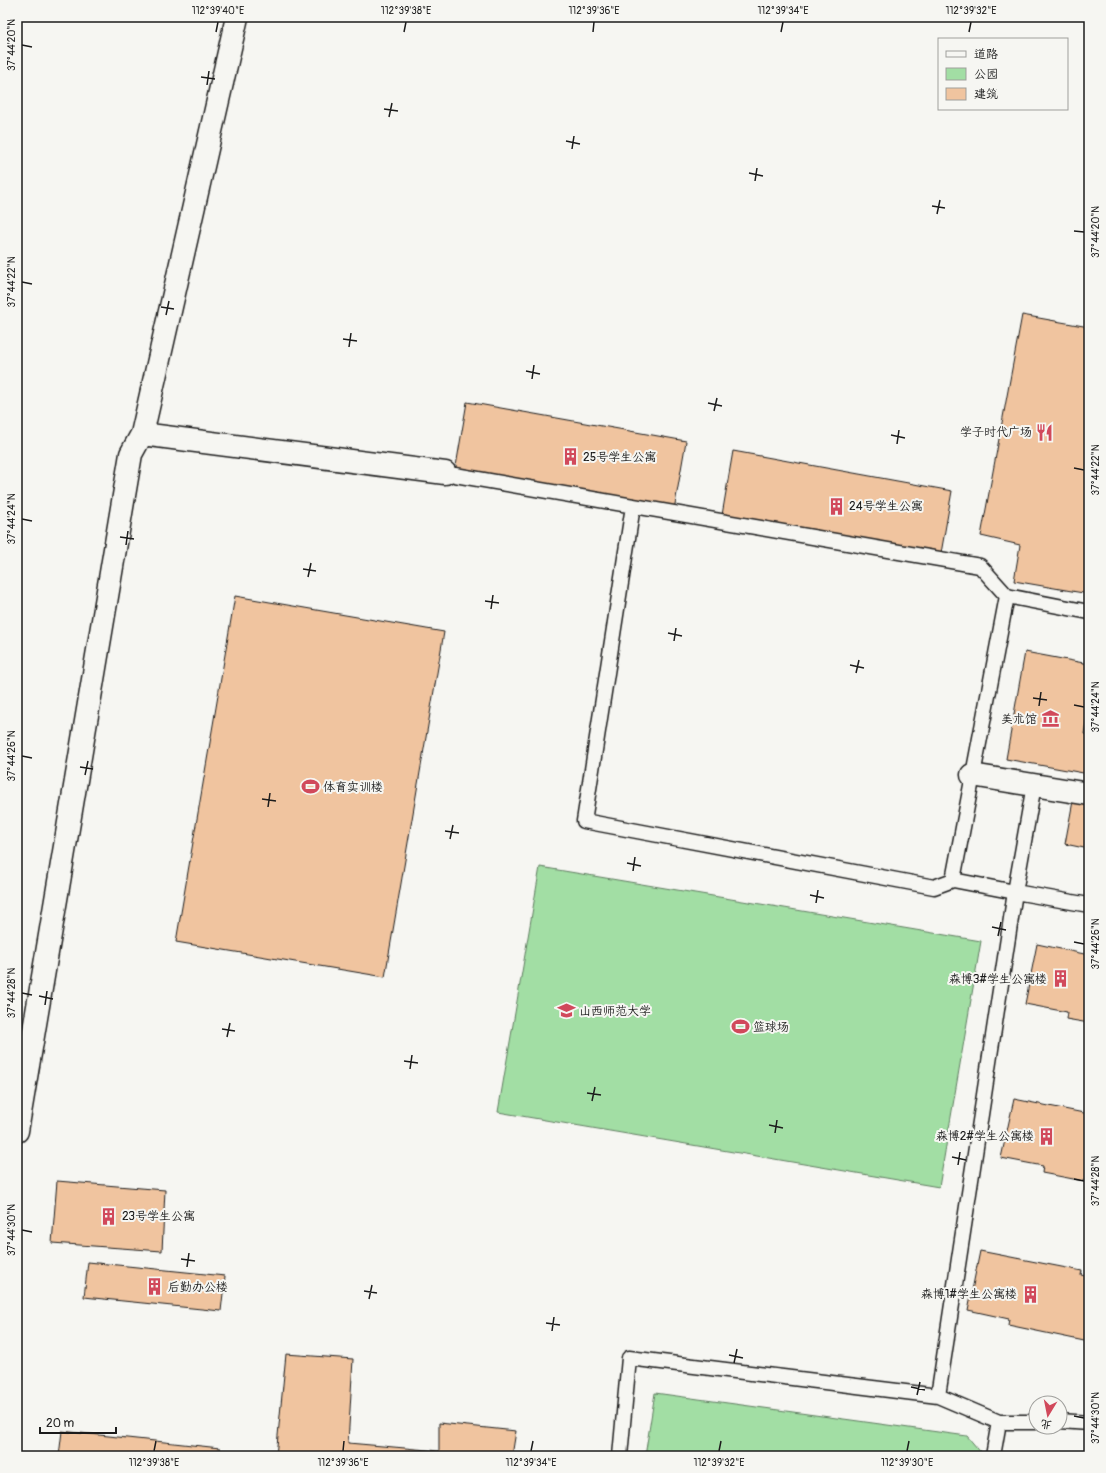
<svg xmlns="http://www.w3.org/2000/svg" width="1106" height="1473" viewBox="0 0 1106 1473" font-family="Pangolin,'LXGW WenKai TC',sans-serif">
<style>
.green{fill:#a2dea4;stroke:#5f7d60}
.building{fill:#f0c49f;stroke:#1c1c1c}
.lines{fill:none;stroke-linecap:round;stroke-linejoin:round}
.lane-casing{stroke:#1c1c1c;stroke-width:17}
.street-casing{stroke:#1c1c1c;stroke-width:25}
.lane{stroke:#f6f6f2;stroke-width:14}
.street{stroke:#f6f6f2;stroke-width:22}
.ticks{fill:none;stroke:#1c1c1c;stroke-width:1.5}
.labels{text-anchor:middle;dominant-baseline:central;stroke-width:4;stroke-linejoin:round;paint-order:stroke}
.poi-label{font-size:12px;fill:#1c1c1c;stroke:#f6f6f2;text-anchor:start}
.neatline{fill:none;stroke:#1c1c1c;stroke-width:1.5}
.ticks-label{font-size:10px;text-anchor:middle;fill:#1c1c1c}
</style>
<rect width="100%" height="100%" fill="#f6f6f2"/>
<filter id="ink" filterUnits="userSpaceOnUse"><feTurbulence type="fractalNoise" baseFrequency=".025" numOctaves="2"/><feDisplacementMap in="SourceGraphic" scale="8" xChannelSelector="R" yChannelSelector="G"/><feConvolveMatrix kernelMatrix="1 2 1 2 8 2 1 2 1" color-interpolation-filters="sRGB"/></filter>
<g filter="url(#ink)">
<!-- green -->
<path class="green" d="M540 867 981 941 939 1187 498 1112Z
M655 1393 967 1436 983 1455 982 1456H645Z"/>
<!-- building -->
<path class="building" d="M1022 315 1089 327V594L1014 581 1020 545 981 536Z
M467 402 686 441 674 510 455 472Z
M733 451 952 491 940 559 721 521Z
M235 596 444 632 385 977 176 942Z
M1025 652 1089 664V704L1084 734 1089 735V774L1006 759Z
M1073 801 1089 804V849L1065 844Z
M1037 944 1089 955V1023L1066 1019 1067 1012 1025 1004Z
M1014 1099 1089 1114V1182L1042 1173 1043 1166 1001 1158Z
M57 1181 165 1190 162 1251 52 1243Z
M980 1251 1082 1271 1081 1275 1089 1277V1342L1008 1325 1009 1319 968 1310Z
M88 1262 225 1276 221 1311 84 1297Z
M286 1354 353 1359 348 1443 439 1451V1423L516 1431 512 1456H276Z
M62 1431 220 1448 219 1456H59Z"/>
<g class="lines">
<defs>
<path id="lane" d="M455 475 980 566 1007 596 1089 612
M633 506 584 821 934 887 953 880
M1034 785 1015 892 1089 905
M938 1396 1015 892 953 880 1007 596
M1060 1421 1089 1423
M620 1456 629 1358 938 1396 999 1422H1036
M993 1456 999 1422"/>
<path id="street" d="M142 434 445 473
M972 775 1089 794
M17 1131 131 454 142 434 237 17"/>
</defs>
<!-- lane casing -->
<use href="#lane" class="lane-casing"/>
<!-- street casing -->
<use href="#street" class="street-casing"/>
<!-- lane -->
<use href="#lane" class="lane"/>
<!-- street -->
<use href="#street" class="street"/>
</g>
</g>
<!-- ticks -->
<path class="ticks" d="M216 32 218 22M404 32 406 22M593 32 594 22M781 32 783 22M969 32 971 22M22 45 32 47M201 77 215 79M207 85 209 71M384 109 398 111M389 117 392 103M566 141 580 144M572 149 574 136M749 173 763 176M755 181 757 168M932 206 945 208M937 214 940 200M1074 231 1084 232M22 282 32 284M161 307 174 309M166 315 169 301M343 339 357 341M349 347 351 333M526 371 540 374M532 379 534 365M708 403 722 406M714 411 717 398M891 435 905 438M897 444 899 430M1074 468 1084 470M22 519 32 521M120 537 134 539M126 545 128 531M303 569 316 571M308 577 311 563M485 601 499 603M491 609 493 595M668 633 682 636M674 641 676 628M850 665 864 668M856 673 859 660M1033 698 1047 700M1074 705 1084 707M1039 706 1041 692M22 756 32 758M80 767 93 769M85 775 88 761M262 799 276 801M268 807 270 793M445 831 459 833M450 839 453 825M627 863 641 866M633 871 635 857M810 895 824 898M816 903 818 890M992 927 1006 930M998 936 1001 922M1074 942 1084 944M22 993 32 995M39 996 53 999M45 1005 47 991M222 1029 235 1031M227 1037 230 1023M404 1061 418 1063M410 1069 412 1055M587 1093 601 1095M592 1101 595 1087M769 1125 783 1128M775 1133 777 1120M952 1157 966 1160M958 1165 960 1152M1074 1179 1084 1181M22 1230 32 1232M181 1259 195 1261M187 1267 189 1253M364 1291 377 1293M369 1299 372 1285M546 1323 560 1325M552 1331 554 1317M729 1355 743 1358M734 1363 737 1349M911 1387 925 1390M917 1395 920 1382M1074 1416 1084 1418M154 1451 156 1441M343 1451 344 1441M531 1451 533 1441M719 1451 721 1441M907 1451 909 1441"/>
<!-- icons -->
<defs>
<symbol id="restaurant-bare" viewBox="-9 -9 18 18"><path d="M-5-6h1v4h1v-4h1v4h1v-4h1v5L-1.5 .5V6h-2V.5L-5-1ZM5-6V6H3V1.5H1.5Q1.5-4 5-6Z" fill="#d1495b" stroke="#f6f6f2" stroke-width="2.5" paint-order="stroke"/></symbol>
<symbol id="building-bare" viewBox="-9 -9 18 18"><path d="M-4-6H4V6H1V3H-1V6H-4ZM-2.5-4.3h1.7v1.8h-1.7ZM.8-4.3h1.7v1.8H.8ZM-2.5-1h1.7V.8h-1.7ZM.8-1h1.7V.8H.8Z" fill="#d1495b" stroke="#f6f6f2" stroke-width="2.5" paint-order="stroke"/></symbol>
<symbol id="museum-bare" viewBox="-9 -9 18 18"><path d="M0-6L6-3V-2H-6V-3ZM-5-1h2V3h-2ZM-1-1h2V3h-2ZM3-1h2V3H3ZM-6 4H6V6H-6Z" fill="#d1495b" stroke="#f6f6f2" stroke-width="2.5" paint-order="stroke"/></symbol>
<symbol id="stadium-bare" viewBox="-9 -9 18 18"><path d="M0-5a6.5 5 0 1 0 0 10a6.5 5 0 1 0 0-10ZM-3.5-1.8h7v3.6h-7Z" fill="#d1495b" stroke="#f6f6f2" stroke-width="2.5" paint-order="stroke"/></symbol>
<symbol id="university-bare" viewBox="-9 -9 18 18"><path d="M0-5L7-2L0 1L-7-2ZM-4 1L0 2.5L4 1V4Q0 6-4 4Z" fill="#d1495b" stroke="#f6f6f2" stroke-width="2.5" paint-order="stroke"/></symbol>
</defs>
<g fill-rule="evenodd">
<use href="#restaurant-bare" x="1032" y="420" width="25" height="25"/>
<use href="#building-bare" x="558" y="444" width="25" height="25"/>
<use href="#building-bare" x="824" y="494" width="25" height="25"/>
<use href="#museum-bare" x="1038" y="706" width="25" height="25"/>
<use href="#stadium-bare" x="298" y="774" width="25" height="25"/>
<use href="#building-bare" x="1048" y="966" width="25" height="25"/>
<use href="#university-bare" x="554" y="998" width="25" height="25"/>
<use href="#stadium-bare" x="728" y="1014" width="25" height="25"/>
<use href="#building-bare" x="1034" y="1124" width="25" height="25"/>
<use href="#building-bare" x="96" y="1204" width="25" height="25"/>
<use href="#building-bare" x="142" y="1274" width="25" height="25"/>
<use href="#building-bare" x="1018" y="1282" width="25" height="25"/>
</g>
<g class="labels">
<!-- poi labels -->
<g class="poi-label">
<text x="1032" y="432" text-anchor="end">学子时代广场</text>
<text x="583" y="457">25号学生公寓</text>
<text x="849" y="506">24号学生公寓</text>
<text x="1037" y="719" text-anchor="end">美术馆</text>
<text x="323" y="787">体育实训楼</text>
<text x="1047" y="979" text-anchor="end">森博3#学生公寓楼</text>
<text x="579" y="1011">山西师范大学</text>
<text x="753" y="1027">篮球场</text>
<text x="1034" y="1136" text-anchor="end">森博2#学生公寓楼</text>
<text x="122" y="1216">23号学生公寓</text>
<text x="168" y="1287">后勤办公楼</text>
<text x="1017" y="1294" text-anchor="end">森博1#学生公寓楼</text>
</g>
</g>
<!-- margin -->
<rect width="1106" height="1473" fill="none" stroke="#f6f6f2" stroke-width="44"/>
<!-- legend -->
<rect x="938" y="38" width="130" height="72" fill="#f6f6f2" stroke="#9f9f9c"/>
<rect x="946" y="51" width="20" height="6" fill="#f6f6f2" stroke="#9f9f9c"/>
<text x="974" y="58" font-size="12" fill="#1c1c1c">道路</text>
<rect x="946" y="68" width="20" height="12" fill="#a2dea4" stroke="#9f9f9c"/>
<text x="974" y="78" font-size="12" fill="#1c1c1c">公园</text>
<rect x="946" y="88" width="20" height="12" fill="#f0c49f" stroke="#9f9f9c"/>
<text x="974" y="98" font-size="12" fill="#1c1c1c">建筑</text>
<!-- north arrow -->
<g transform="translate(1048 1415) rotate(190)"><circle r="19" fill="#f6f6f2" stroke="#9f9f9c"/>
<path d="M0-3L7 15L0 10L-7 15Z" fill="#d1495b"/>
<text y="-6" font-size="11" font-weight="bold" text-anchor="middle" fill="#1c1c1c">北</text>
</g>
<!-- scale -->
<path d="M40 1427v6h76v-6" fill="none" stroke="#1c1c1c" stroke-width="2"/>
<text x="46" y="1427" font-size="12" fill="#1c1c1c" stroke="#f6f6f2" stroke-width="3" paint-order="stroke">20 m</text>
<rect x="22" y="22" width="1062" height="1429" class="neatline"/>
<g class="ticks-label">
<text x="218" y="14">112°39'40"E</text>
<text x="406" y="14">112°39'38"E</text>
<text x="594" y="14">112°39'36"E</text>
<text x="783" y="14">112°39'34"E</text>
<text x="971" y="14">112°39'32"E</text>
<text transform="translate(11 45) rotate(-90)" y="4">37°44'20"N</text>
<text transform="translate(1095 232) rotate(-90)" y="4">37°44'20"N</text>
<text transform="translate(11 282) rotate(-90)" y="4">37°44'22"N</text>
<text transform="translate(1095 470) rotate(-90)" y="4">37°44'22"N</text>
<text transform="translate(11 519) rotate(-90)" y="4">37°44'24"N</text>
<text transform="translate(1095 707) rotate(-90)" y="4">37°44'24"N</text>
<text transform="translate(11 756) rotate(-90)" y="4">37°44'26"N</text>
<text transform="translate(1095 944) rotate(-90)" y="4">37°44'26"N</text>
<text transform="translate(11 993) rotate(-90)" y="4">37°44'28"N</text>
<text transform="translate(1095 1181) rotate(-90)" y="4">37°44'28"N</text>
<text transform="translate(11 1230) rotate(-90)" y="4">37°44'30"N</text>
<text transform="translate(1095 1418) rotate(-90)" y="4">37°44'30"N</text>
<text x="154" y="1466">112°39'38"E</text>
<text x="343" y="1466">112°39'36"E</text>
<text x="531" y="1466">112°39'34"E</text>
<text x="719" y="1466">112°39'32"E</text>
<text x="907" y="1466">112°39'30"E</text>
</g>
</svg>
